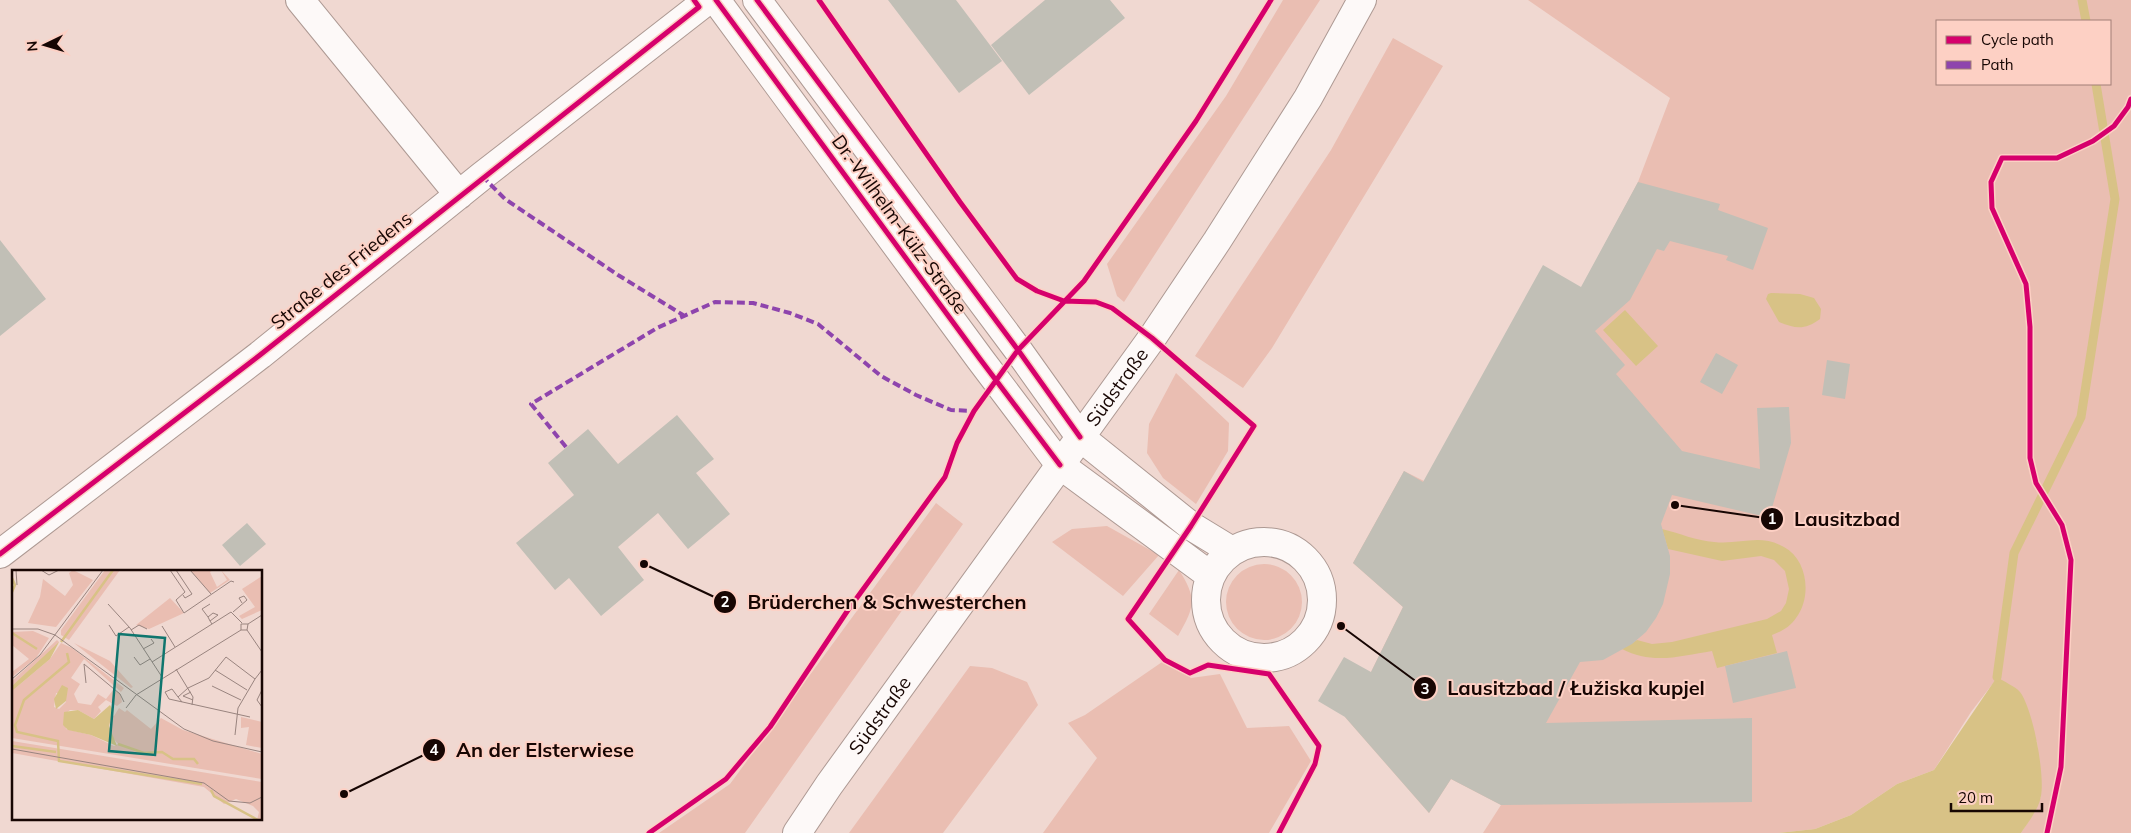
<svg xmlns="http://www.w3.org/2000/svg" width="2131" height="833" viewBox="0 0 2131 833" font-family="Mulish,sans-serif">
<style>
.green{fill:#eabeb2;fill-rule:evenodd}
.water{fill:#d8c286}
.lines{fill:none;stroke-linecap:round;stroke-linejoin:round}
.stream{stroke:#d8c286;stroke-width:9}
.building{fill:#c1bfb6}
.street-casing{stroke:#ad9993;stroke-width:30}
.secondary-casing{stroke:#ad9993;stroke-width:30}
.street{stroke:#fdf9f8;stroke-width:28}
.secondary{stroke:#fdf9f8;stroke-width:28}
.quiet{stroke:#8e44ad;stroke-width:4;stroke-dasharray:8 4;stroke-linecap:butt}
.cycleway-casing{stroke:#fdd0c4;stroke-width:8}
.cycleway{stroke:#d6006c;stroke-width:5}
.labels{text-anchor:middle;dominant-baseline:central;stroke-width:4;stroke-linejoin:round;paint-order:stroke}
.street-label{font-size:19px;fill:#170603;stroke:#fdd0c4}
.inset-river{fill:none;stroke:#d8c286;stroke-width:2.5}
.inset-road{fill:none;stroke:#99847f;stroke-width:1}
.view{fill:#0f766e;fill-opacity:0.15;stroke:#0f766e;stroke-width:2.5}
.inset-edge{fill:none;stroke:#170603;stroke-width:2.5}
.leader{fill:none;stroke:#170603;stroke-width:2}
.callout-dot{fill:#170603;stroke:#fdd0c4;stroke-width:2}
.mark-label{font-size:15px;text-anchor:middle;font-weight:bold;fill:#fff}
.callout-label{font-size:20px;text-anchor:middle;font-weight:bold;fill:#170603;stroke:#fdd0c4;stroke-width:4;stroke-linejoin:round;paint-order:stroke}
</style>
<rect width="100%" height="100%" fill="#f0d8d1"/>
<!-- green -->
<path class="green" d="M1283 0H1320L1124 302 1117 296 1107 264 1226 96Z
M1528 0H2131V833H2021L2035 811 2041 796 2037 742 1997 678 1971 712 1934 770 1897 784 1851 815 1815 829 1778 833H1483L1501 805 1451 779 1429 813 1345 717 1371 672 1403 607 1353 563 1404 471 1424 481 1582 287 1638 182 1670 98ZM1937 21H2110V84H1937Z
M1393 38 1443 66 1272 348 1243 388 1195 356 1331 150Z
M1176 373 1229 423 1228 451 1196 504 1163 478 1147 453 1149 424Z
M936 503 963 524 745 833H659L730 784Z
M1107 526 1159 555 1123 596 1052 542 1072 529Z
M1226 602a38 38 0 1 1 76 0a38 38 0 1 1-76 0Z
M1179 570C1198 600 1194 607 1178 636L1149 614Z
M1165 660 1191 678 1220 674 1247 728 1289 726 1311 761 1269 833H1043L1097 758 1068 723 1085 715Z
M970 666 992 668 1027 682 1038 705 943 833H849Z"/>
<!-- water -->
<path class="water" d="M1771 293 1800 294 1814 298 1821 309 1820 319C1805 330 1796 329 1779 322L1766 299 1768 294Z
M1625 310 1658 346 1636 366 1603 330Z
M1662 529C1679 533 1697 541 1714 542 1740 545 1760 533 1784 547 1808 560 1812 597 1796 618 1790 627 1782 631 1772 635L1777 653 1717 668 1712 651C1681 656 1652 665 1622 649L1637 640 1652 644 1672 642 1767 619 1781 611 1786 603 1789 589 1785 571 1774 560 1761 556 1722 561 1668 549Z
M1997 677C2004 682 2015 686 2020 692 2033 709 2045 774 2041 796 2039 809 2028 822 2021 833H1778L1815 829 1851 815 1897 784 1934 770Z"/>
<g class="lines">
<!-- stream -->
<path class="stream" d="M2082 0 2086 21
M1997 677 2014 553 2081 417 2115 199 2096 84"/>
</g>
<!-- building -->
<path class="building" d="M888 0H956L1002 61 959 93Z
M1045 0H1110L1125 18 1029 95 991 45Z
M1638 182 1720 204 1718 210 1768 228 1753 270 1726 260 1728 256 1670 241 1664 251 1657 249 1630 300 1595 331 1625 365 1616 374 1682 451 1760 469 1757 408 1789 407 1791 443 1767 525 1763 524 1762 516 1672 495 1661 524 1670 556V574L1663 604 1656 618 1646 632 1632 644 1603 660 1580 662 1546 723 1752 718V802L1501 805 1451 779 1429 813 1345 717 1318 701 1344 657 1371 672 1403 607 1353 563 1404 471 1423 482 1543 265 1581 287Z
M0 240 46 299 0 336Z
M1716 353 1738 365 1722 394 1700 382Z
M1827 360 1850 364 1845 399 1822 395Z
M677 415 714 459 696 473 730 514 688 549 658 513 618 547 644 580 601 616 569 578 555 590 516 543 574 495 548 463 588 429 618 464Z
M247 523 266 544 240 566 222 545Z
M1787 651 1796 688 1733 703 1725 666Z"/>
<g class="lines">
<defs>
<path id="street" d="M300 0 459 195
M1080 437 1191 526 1232 551
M1060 465 1211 576
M1206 600a58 58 0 1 1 116 0a58 58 0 1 1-116 0Z
M0 554 260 355 482 176 708 0"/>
<g id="secondary">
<path d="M716 0 980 359 1060 465"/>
<path d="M757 0 1018 350 1080 437"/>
<path id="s1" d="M797 833 829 785 1152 338 1217 241 1308 98 1362 0"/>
</g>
</defs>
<!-- street casing -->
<use href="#street" class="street-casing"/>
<!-- secondary casing -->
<use href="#secondary" class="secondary-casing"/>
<!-- street -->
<use href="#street" class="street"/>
<!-- secondary -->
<use href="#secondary" class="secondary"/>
<!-- quiet -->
<path class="quiet" d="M482 176 505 199 618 275 683 315
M566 447 531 404 657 328 715 302 753 303 790 313 818 324 881 376 916 395 951 410 974 411"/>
<defs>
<path id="cycleway" d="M716 0 980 359 1060 465
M757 0 1018 350 1080 437
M819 0 960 202 1017 279 1037 291 1064 301 1096 302 1112 308 1152 338 1254 426 1191 526 1128 619 1165 660 1190 673 1208 665 1269 674 1319 746 1315 764 1279 833
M0 554 260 355 699 7 694 0
M649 833 726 779 770 727 848 610 945 477 957 443 974 411 1018 350 1084 281 1196 121 1271 0
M2047 833 2061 767 2071 560 2062 525 2036 483 2030 458V327L2026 284 1992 208 1991 182 2002 158H2057L2093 141 2114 126 2128 107 2131 99"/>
</defs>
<!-- cycleway casing -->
<use href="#cycleway" class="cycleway-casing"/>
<!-- cycleway -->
<use href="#cycleway" class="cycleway"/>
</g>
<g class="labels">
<!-- street labels -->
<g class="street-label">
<text transform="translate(900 224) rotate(54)">Dr.-Wilhelm-Külz-Straße</text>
<text transform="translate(341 270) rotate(-39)">Straße des Friedens</text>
<text stroke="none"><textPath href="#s1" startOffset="549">Südstraße</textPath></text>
<text stroke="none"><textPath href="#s1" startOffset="144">Südstraße</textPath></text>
</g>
</g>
<!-- overview -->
<g transform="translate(12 570)">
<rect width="250" height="250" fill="#f0d8d1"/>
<path d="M61 0 81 10 44 57 16 53 28 27 31 9 53 26 61 15 57 3ZM93 0H108L57 70 49 65V60ZM201 0 198 2 205 17 215 10 209 0 218 10 198 23 179 1ZM250 6V40L230 49 227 46 243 37 230 19ZM158 28 172 43 137 59 124 55ZM21 61 37 68 24 88 0 107V102L17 89 0 75V62ZM45 70 47 72 38 83 0 116V111ZM49 73 60 78 112 118 109 122 72 89 59 108 68 114 62 124 66 133 79 135 86 124 94 129 101 120 108 123 110 132 105 136 94 130 86 137 89 141 82 149 66 140H58L52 145 54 159 79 165 102 176 106 174 99 166 97 147 98 144 102 146 107 138 113 142 115 140 139 159 149 148 171 160 250 184V209L0 168V121L38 89ZM44 123H54V132L47 139 42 137ZM62 73 98 91 121 117 119 118ZM229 147 250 152V178L234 175 237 157 229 158ZM0 171 250 212V250H245L247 242 241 236 224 229 212 234 192 217 0 183Z" fill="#eabeb2" fill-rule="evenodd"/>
<path d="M47 72 38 89 0 121V116ZM50 115 56 118 54 131 44 139 42 129ZM98 135 101 140 97 156 105 176 79 165 56 160 51 155 52 142 66 140 82 149Z" fill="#d8c286"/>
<path class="inset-river" d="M0 8 3 15 0 22M0 63 25 79M49 72 101 0M55 83 57 92 12 130 3 155 5 162 46 171 47 191 190 214M106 174 132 183 150 182 161 189H182L186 194M0 176 44 182M199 220 202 226 246 250"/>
<path class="inset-road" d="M4 0 5 15M29 0 37 5 47 0M158 0 173 22 164 30 172 43 219 11 222 12M164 0 180 24 173 28 171 25M178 0 199 24M96 34 118 58 150 107M221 42 235 30 232 26 227 28 230 33M196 47 190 39 198 34M198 51 196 47 201 43 206 45 198 51 200 54M236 54 250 45M97 55 104 66 117 57M150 56 163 77M0 59H26L43 65M119 60 127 55 135 59M235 60 250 82M43 65 172 159 201 171 250 182M131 79 142 73 139 69M122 87 128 95 138 89M140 92 219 42 230 53M164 99 181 127 180 135M203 100 235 120M0 109 28 85 91 0M74 113 72 94 108 124 112 132M200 116 229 130M250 120 245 130 250 137M179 122 171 126 181 130M166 127 160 119 153 122 157 129 238 147M170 132 166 127 176 118 197 108 214 87 243 109 250 100M114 138 124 125 229 60H235L236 54H229V60M223 165 226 138 243 109M0 179 192 213 217 231 238 233 250 227"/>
<path class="view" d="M107 64 153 68 143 185 97 181Z"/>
<rect width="250" height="250" class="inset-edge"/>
</g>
<!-- callouts -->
<path class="leader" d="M1675 505L1772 519M644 564L725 602M1341 626L1425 688M344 794L434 750"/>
<g class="callout-dot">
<circle cx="1675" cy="505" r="5"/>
<circle cx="644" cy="564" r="5"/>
<circle cx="1341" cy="626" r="5"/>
<circle cx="344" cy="794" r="5"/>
<circle cx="1772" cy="519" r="12"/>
<circle cx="725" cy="602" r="12"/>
<circle cx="1425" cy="688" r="12"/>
<circle cx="434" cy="750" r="12"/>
</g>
<g class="mark-label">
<text x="1772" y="524">1</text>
<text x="725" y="607">2</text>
<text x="1425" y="694">3</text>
<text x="434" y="755">4</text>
</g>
<g class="callout-label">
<text x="1847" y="526">Lausitzbad</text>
<text x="887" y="609">Brüderchen &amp; Schwesterchen</text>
<text x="1576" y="695">Lausitzbad / Łužiska kupjel</text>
<text x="545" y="757">An der Elsterwiese</text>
</g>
<!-- legend -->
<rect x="1936" y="20" width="175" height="65" fill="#fdd0c4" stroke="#a17f77"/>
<rect x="1946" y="36" width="25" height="8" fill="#d6006c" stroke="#a17f77"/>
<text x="1981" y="45" font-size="15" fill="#170603">Cycle path</text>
<rect x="1946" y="61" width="25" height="8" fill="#8e44ad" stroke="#a17f77"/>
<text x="1981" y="70" font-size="15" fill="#170603">Path</text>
<!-- north arrow -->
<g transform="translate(45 45) rotate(265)" stroke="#fdd0c4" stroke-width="4" paint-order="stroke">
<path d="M0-4L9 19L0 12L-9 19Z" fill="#170603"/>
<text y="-8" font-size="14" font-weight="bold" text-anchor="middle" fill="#170603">N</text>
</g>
<!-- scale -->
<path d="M1951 803v8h91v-8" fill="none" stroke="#170603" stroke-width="2.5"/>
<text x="1958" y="803" font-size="15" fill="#170603" stroke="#fdd0c4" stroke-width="4" paint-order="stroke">20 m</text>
</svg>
